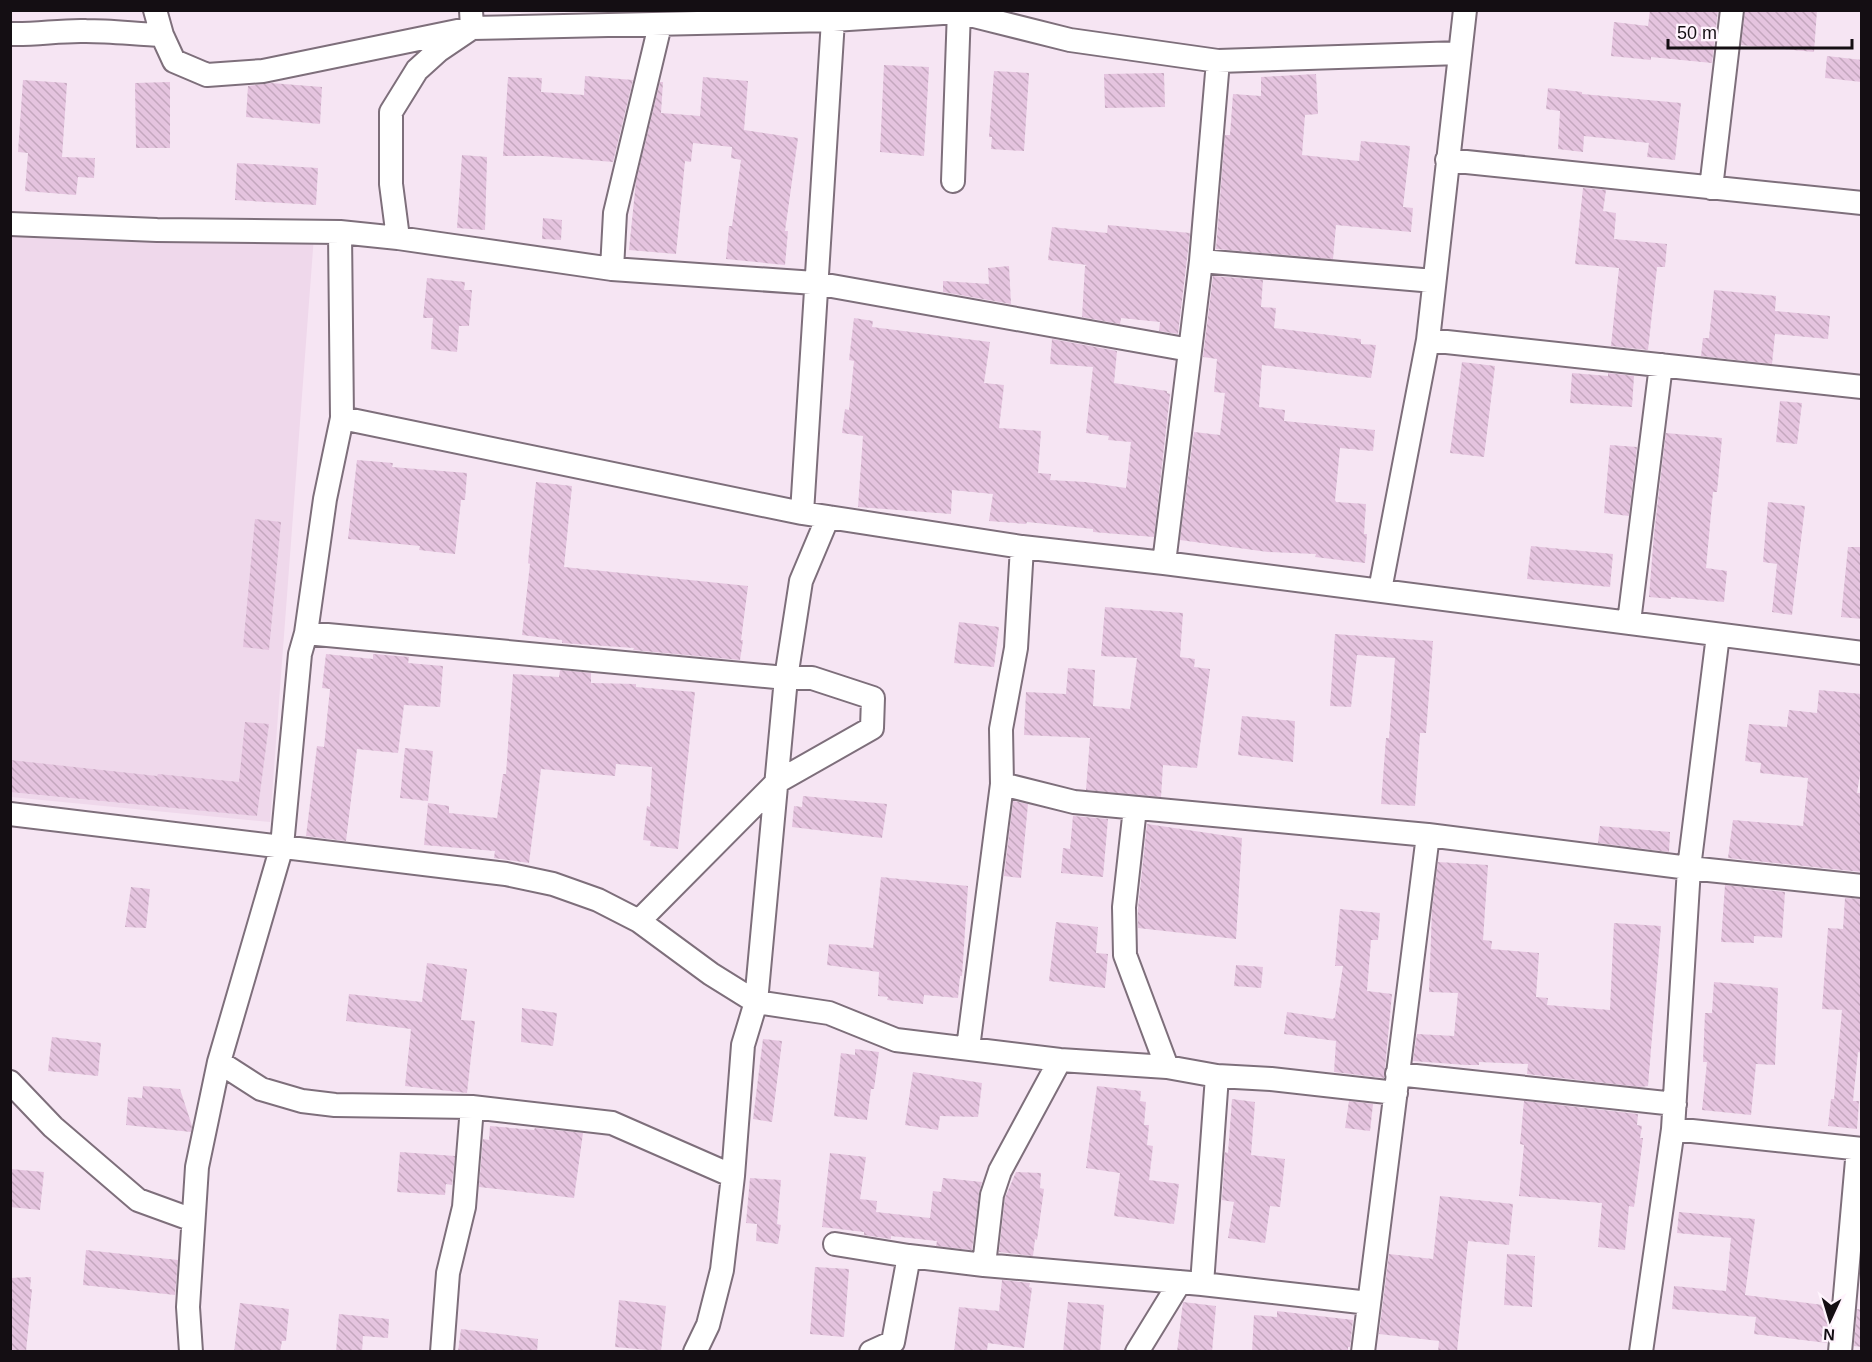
<svg xmlns="http://www.w3.org/2000/svg" width="1872" height="1362" viewBox="0 0 1872 1362" font-family="Helvetica,sans-serif">
<style>
.built{fill:#efd8eb}
.building{fill:url(#building-back-hatch)}
.lines{fill:none;stroke-linecap:round;stroke-linejoin:round}
.minor-casing{stroke:#7e6f7b;stroke-width:26}
.minor{stroke:#fff;stroke-width:22}
</style>
<defs>
<pattern id="building-back-hatch" width="6" height="6" patternUnits="userSpaceOnUse" patternTransform="scale(1.5)"><rect width="6" height="6" fill="#e5c4df"/><path d="M-1 5l2 2M0 0l6 6M5-1l2 2" fill="none" stroke="#c4a7be"/></pattern>
</defs>
<rect width="100%" height="100%" fill="#f6e5f3"/>
<!-- built -->
<path class="built" d="M11 233 314 236 270 822 11 797Z"/>
<!-- building -->
<path class="building" d="M1650 10H1718L1712 63 1651 57V60L1611 56 1614 22 1648 26Z
M1745 10H1817L1814 52 1741 45Z
M1827 56 1862 60V82L1825 78Z
M884 65 929 67 924 156 880 152Z
M994 71 1029 73 1024 151 991 149 992 137H989Z
M1164 73 1165 107 1105 108 1104 74Z
M1316 74 1318 114 1305 115 1302 155 1359 161 1361 141 1410 146 1403 207 1413 208 1411 232 1336 225 1333 259 1216 249 1225 135H1230L1233 94 1261 96V77Z
M585 76 633 80 613 162 543 156H503L508 77 542 78 541 92 584 95Z
M703 77 748 81 744 130 798 138 785 231H788L785 265 726 259 729 226H732L741 160 731 158 732 147 693 143 691 162 685 161 676 254 629 250 636 181 660 82H663L661 113 700 116Z
M23 80 67 83 62 157 95 158 94 178 78 177 76 195 25 191 28 153 18 152Z
M170 82V148H136L135 83Z
M271 83 322 87 320 124 246 117 248 86Z
M1548 88 1582 92V94L1681 103 1675 160 1647 157 1649 143 1584 136 1583 152 1558 149 1560 111 1546 109Z
M462 155 487 157 485 230 457 228Z
M237 163 318 168 316 205 235 200Z
M1583 188 1606 190 1603 211 1616 213 1614 239 1667 244 1665 267H1657L1648 350 1611 346 1619 268 1575 264Z
M543 218 562 220 561 240 542 239Z
M1108 225 1190 233 1178 334 1159 331 1160 322 1121 318 1120 324 1082 317 1085 266 1087 265 1048 260 1052 227 1107 233Z
M1009 266 1011 304 943 292V281L989 284 988 268Z
M1213 276 1263 280 1261 307 1276 308 1274 328 1361 339V344L1376 345 1371 378 1262 365 1259 407 1285 410 1284 421 1375 430 1373 451 1340 448 1335 500 1336 502 1366 504 1364 534H1367L1365 563 1315 557 1316 554 1268 552 1180 540 1194 432 1220 435 1225 393 1214 392 1217 359 1203 357Z
M427 278 465 282 464 290H472L469 326H459L457 352 431 349 433 318H423Z
M1714 290 1776 296 1775 311 1830 316 1828 339 1775 334 1772 364 1701 356 1703 338H1709Z
M854 318 873 321 872 327 990 342 984 383 1004 385 999 428 1041 431 1038 473 1051 474 1050 480 1085 482 1126 488 1131 442 1108 440 1109 436 1086 433 1093 367 1050 364 1052 339 1117 351 1114 383 1167 391V393L1170 394 1154 537 1093 532V529L1027 522 1026 524 989 521 993 494 952 490 951 514 858 507 863 436 842 433 845 409 849 410 854 361 849 360Z
M1462 362 1495 366 1484 457 1450 453Z
M1572 373 1608 376V373L1634 376 1632 407 1570 403Z
M1780 401 1802 403 1797 444 1776 442Z
M1666 433 1722 438 1717 492H1713L1706 568 1727 571 1724 602 1671 597V599L1649 597 1654 534Z
M1610 445 1637 447 1629 516 1604 513Z
M357 460 393 463 392 467 467 473 465 500H461L455 554 419 550 420 546 348 539Z
M536 482 572 486 564 567 748 586 741 640H743L740 660 633 650 634 648 562 643V640L522 635 530 564 528 563Z
M1768 502 1805 506 1792 615 1772 612 1777 564 1763 562Z
M255 519 281 522 269 650 243 647Z
M1531 546 1613 554 1610 587 1527 579Z
M1848 547H1862V619L1841 617Z
M1105 607 1183 613 1180 657 1195 659 1194 667 1210 669 1197 768 1163 765 1161 797 1086 790 1090 738 1024 735 1026 692 1066 694 1068 668 1095 670 1093 706 1130 709 1137 658 1101 656Z
M959 622 999 627 994 667 954 663Z
M1335 634 1433 641 1426 733H1420L1415 806 1381 804 1386 738H1389L1395 658 1357 655 1351 707 1330 706Z
M326 654 373 659V654L409 657 408 663 443 666 440 707 404 705 398 753 357 749 346 841 306 836 317 746 324 747 330 689 322 688Z
M560 670 591 673V683L636 684V687L695 692 678 849 650 846 651 841 643 840 647 806 650 807 652 767 616 764 615 776 541 769 529 863 494 858 495 851 424 845 428 803 449 806V813L497 818 503 774H506L513 674 559 677Z
M1819 690 1862 694V762L1857 793H1862V872L1728 858 1733 820 1803 826 1808 778 1760 773 1761 763 1745 761 1749 724 1787 727 1789 710 1817 713Z
M1242 716 1295 721 1293 762 1238 755Z
M245 722 269 724 257 816 10 792V760L157 776 158 774 239 782Z
M405 748 433 751 428 801 400 798Z
M803 796 887 804 882 838 792 827 794 806 802 807Z
M1013 801 1028 804 1021 878 1004 876Z
M1073 816 1108 819 1103 877 1061 873 1063 848 1070 849Z
M1147 824 1242 838 1236 939 1138 928V908Z
M1600 826 1670 832 1669 852 1598 843Z
M1438 862 1488 865 1483 940 1492 941 1491 949 1539 953 1536 997 1548 998 1547 1005 1610 1010 1614 923 1661 926 1648 1086 1640 1087 1527 1074 1528 1064 1479 1062V1065H1466L1413 1061 1417 1034 1454 1036 1458 993 1429 992 1432 910Z
M881 877 968 886 962 976H960L958 998 924 995 923 1004 887 1000 888 997 878 996 879 972 827 965 829 944 873 948Z
M1725 885 1785 892 1782 938 1754 936V943L1721 942Z
M131 887 150 889 146 928 125 927Z
M1845 898 1862 899 1860 956H1862V1053L1858 1052 1853 1101H1859L1857 1129 1828 1126 1831 1099H1834L1842 1010 1822 1009 1828 928 1843 929Z
M1340 909 1380 913 1378 940H1371L1367 991 1392 994 1384 1078 1334 1072 1336 1041 1284 1034 1287 1012 1333 1019 1335 1017 1343 966H1335Z
M1056 922 1098 927 1096 953 1108 954 1105 988 1049 981Z
M427 963 467 969 461 1020 475 1021 467 1093 405 1086 411 1029 346 1021 349 994 422 1002Z
M1236 965 1263 967 1261 988 1234 986Z
M1714 982 1778 988 1775 1065 1756 1064 1751 1115 1702 1110 1707 1062H1703L1705 1013H1712Z
M522 1008 557 1013 553 1046 521 1042Z
M52 1037 101 1043 98 1076 48 1071Z
M763 1039 782 1041 772 1122 753 1119Z
M855 1049 879 1052 874 1089H871L867 1120 834 1116 841 1053 855 1055Z
M913 1072 982 1083 978 1117 940 1116 938 1130 905 1125Z
M143 1086 180 1089 192 1126 191 1132 126 1125 128 1097 142 1098Z
M1097 1086 1141 1091 1140 1101 1146 1102 1144 1125H1149L1147 1145 1153 1146 1149 1180 1179 1184 1174 1224 1114 1216 1120 1173 1086 1168Z
M1232 1099 1255 1102 1251 1155 1285 1159 1280 1207 1270 1206 1265 1243 1228 1238 1234 1202 1222 1200 1225 1152 1228 1153Z
M1349 1101 1373 1104 1370 1131 1345 1128Z
M1524 1101 1638 1114 1637 1125 1642 1126 1640 1138H1643L1634 1207 1629 1206 1625 1250 1598 1247 1602 1203 1519 1196 1524 1145 1520 1144Z
M490 1126 534 1130 535 1128 583 1133 574 1198 479 1187 483 1139 489 1140Z
M400 1152 455 1156 452 1185 446 1184 445 1195 397 1192Z
M830 1153 866 1157 860 1199 877 1201 876 1212 930 1218 933 1191 941 1192 943 1178 982 1182 979 1193 972 1250 936 1246 937 1241 891 1236V1239L864 1235V1232L822 1227Z
M10 1169 44 1172 40 1210 10 1207Z
M1016 1172 1041 1173 1040 1188 1044 1189 1037 1240 1035 1239 1033 1256 999 1252 1005 1198Z
M750 1178 781 1180 777 1224 781 1225 778 1244 756 1241 757 1224 746 1223Z
M1440 1196 1513 1204 1509 1245 1468 1241 1457 1352H1438L1439 1341 1379 1334 1389 1254 1433 1259Z
M1679 1212 1755 1219 1745 1295 1831 1306 1827 1343 1754 1334 1756 1317 1672 1309 1674 1286 1726 1291 1731 1238 1677 1233Z
M86 1250 178 1260 175 1295 83 1285Z
M1507 1254 1535 1256 1532 1307 1504 1305Z
M815 1267 849 1269 844 1337 810 1334Z
M31 1277 30 1289H32L26 1352H10V1278Z
M1002 1280 1030 1283 1029 1287 1032 1288 1024 1348 988 1343 987 1350 954 1352 959 1307 999 1311Z
M619 1300 666 1306 661 1351 615 1347Z
M1068 1302 1104 1305 1100 1352H1063Z
M1183 1302 1216 1306 1212 1352H1177Z
M240 1303 289 1309 286 1341H282L280 1352H234Z
M1857 1309 1862 1310V1347L1854 1346Z
M1277 1311 1353 1320 1350 1347H1348V1352H1252L1254 1315 1277 1317Z
M339 1314 389 1319 388 1338 363 1336 362 1352H336Z
M461 1329 538 1339 537 1352H458Z"/>
<g class="lines">
<defs>
<path id="minor" d="M155 10 162 35 174 61 207 75 263 71 472 28 833 20 958 12 1070 40 1218 61 1460 53
M10 34C36 35 61 30 86 31 111 31 136 34 162 35
M1447 160 1862 203
M953 181 959 10
M1711 188 1732 10
M10 224 157 230 340 232 398 238 391 184V112L417 70 438 51 472 28 471 10
M340 232 342 418 802 513 1022 547 1164 563 1862 653
M398 238 612 269 815 283 1190 350
M1201 261 1434 281
M612 269 615 213 660 25
M1428 340 1862 387
M802 513 833 20
M1164 563 1201 261 1218 61
M1380 590 1428 340 1465 10
M1629 622 1661 365
M306 633 786 678 801 581 828 517
M1002 784 1074 802 1428 835 1689 868 1862 886
M1135 808 1124 907 1125 955 1167 1067
M10 814 506 874 553 884 598 900 639 921 711 974 756 1002 829 1013 896 1040 1060 1060 1167 1067 1217 1076 1271 1079 1396 1093
M639 921 777 782 872 728 873 698 812 678H786L756 1002 743 1045 733 1176 722 1270 708 1325 695 1352
M968 1048 1002 784 1001 729 1016 648 1022 547
M219 1062 261 1089 302 1101 335 1105 472 1107
M1397 1074 1675 1104
M10 1082 53 1127 138 1200 193 1220
M1673 1129 1862 1149
M835 1244 909 1256 893 1342 871 1352
M909 1256 984 1265 1202 1284 1369 1303
M984 1265 992 1195 1000 1171 1060 1060
M1202 1284 1217 1076
M191 1352 188 1307 197 1167 219 1062 282 846 300 654 306 633 325 499 342 418
M442 1352 448 1273 464 1207 472 1107 612 1123 733 1176
M1137 1352 1180 1282
M1363 1352 1428 835
M1641 1352 1673 1129 1689 868 1718 635
M1840 1352 1858 1149"/>
</defs>
<!-- minor casing -->
<use href="#minor" class="minor-casing"/>
<!-- minor -->
<use href="#minor" class="minor"/>
</g>
<!-- border -->
<rect width="1872" height="1362" fill="none" stroke="#140e13" stroke-width="24"/>
<!-- north arrow -->
<g transform="translate(1830 1320) rotate(184)" stroke="#fff4fd" stroke-width="4.5" paint-order="stroke">
<path d="M0-4.5L10 22L0 15L-10 22Z" fill="#140e13"/>
<text y="-9" font-size="16" font-weight="bold" text-anchor="middle" fill="#140e13">N</text>
</g>
<!-- scale -->
<path d="M1668 39v9h184v-9" fill="none" stroke="#140e13" stroke-width="3"/>
<text x="1677" y="39" font-size="18" fill="#140e13" stroke="#fff4fd" stroke-width="4.5" paint-order="stroke">50 m</text>
</svg>
